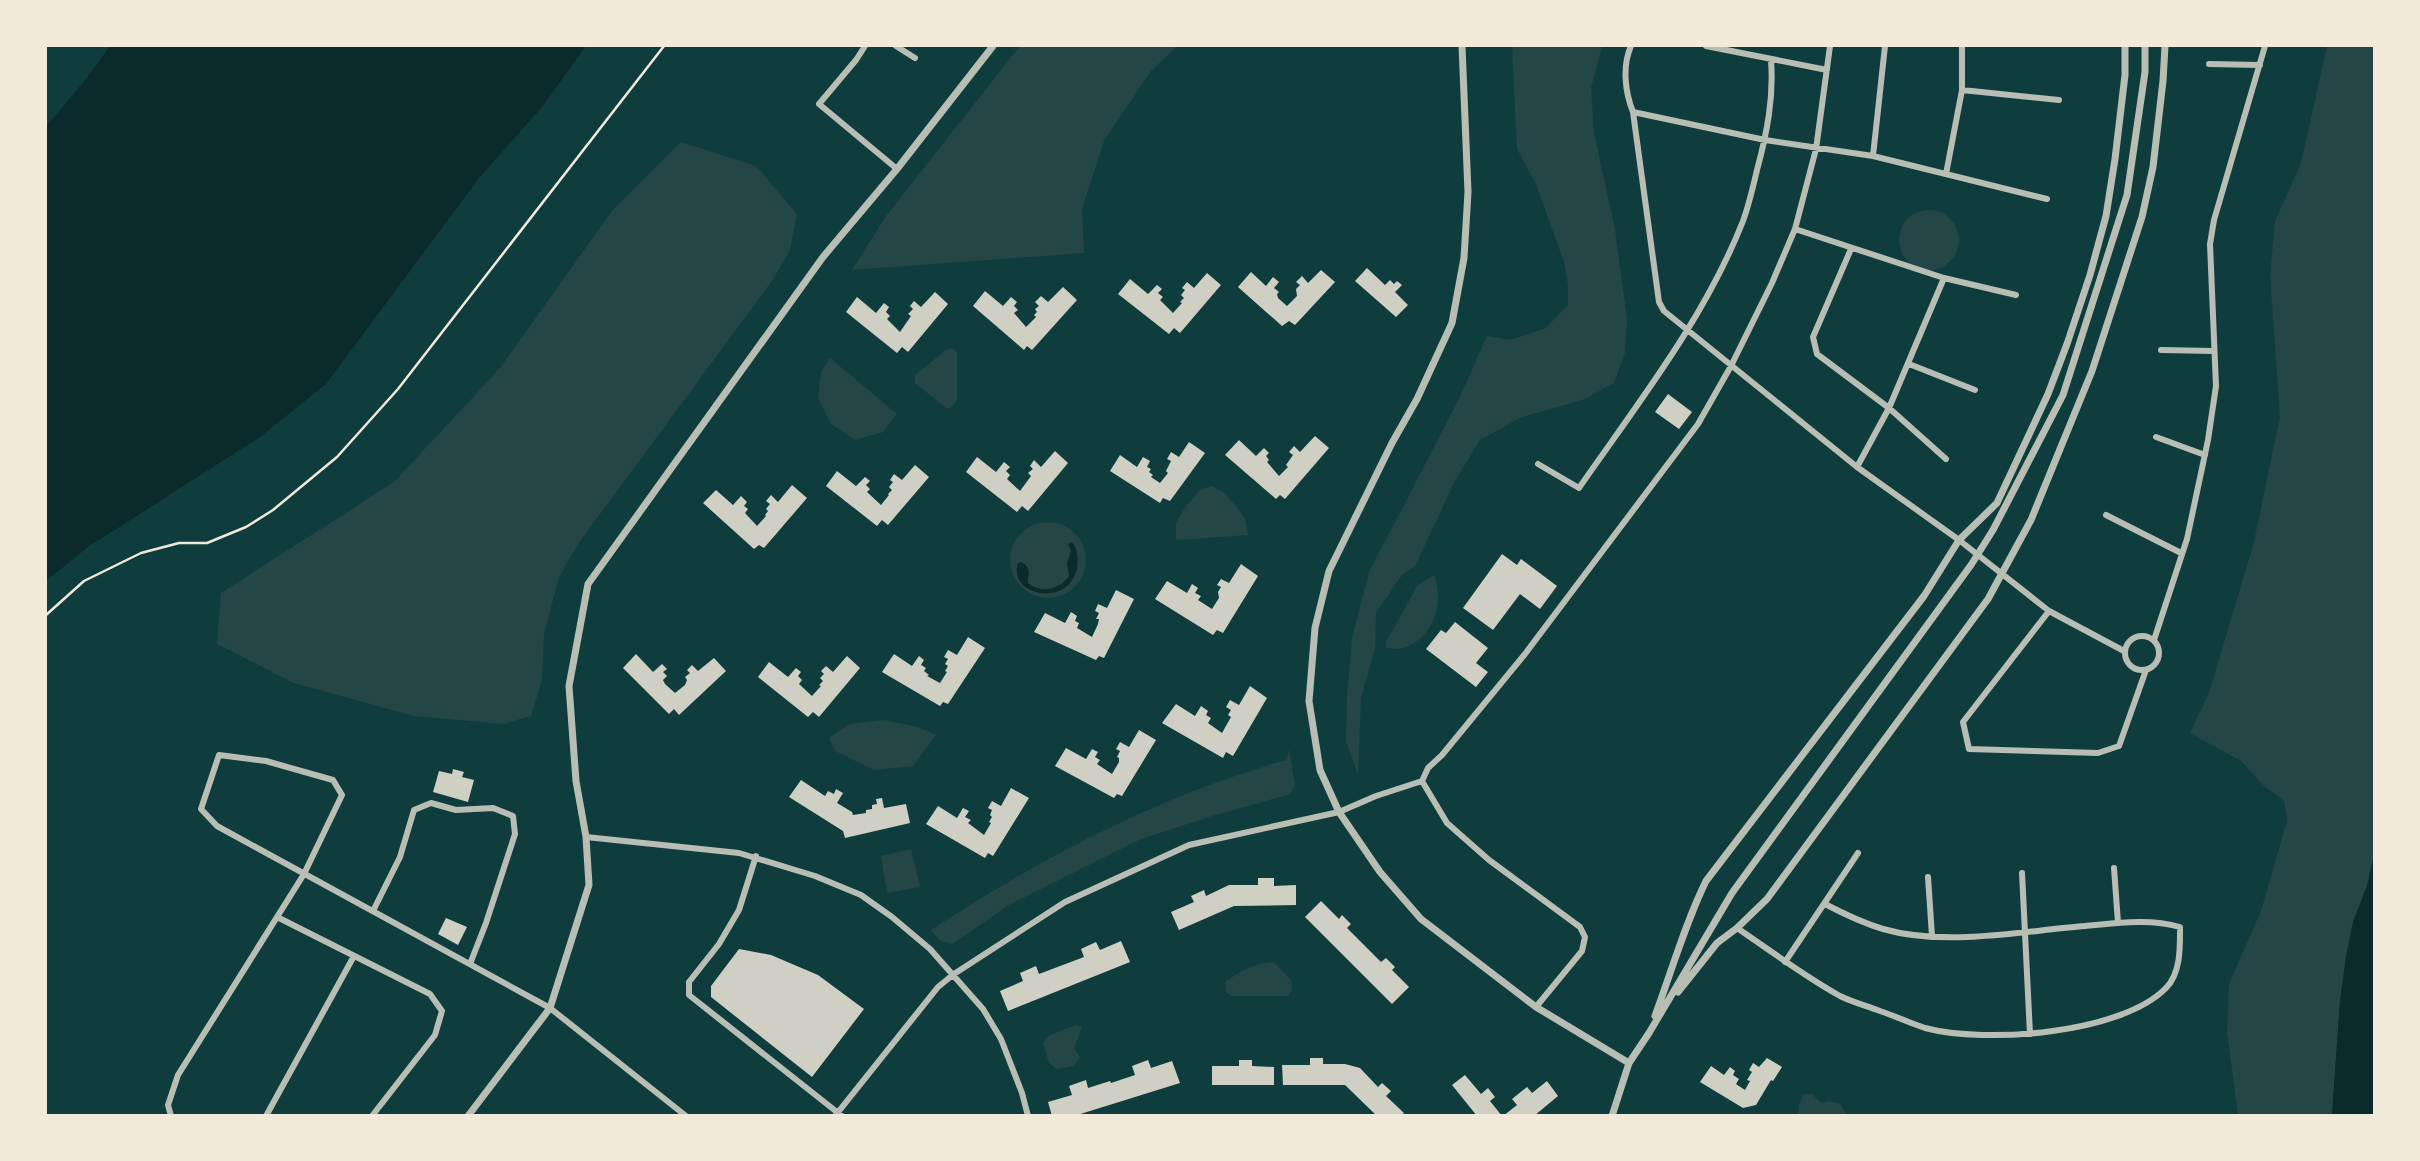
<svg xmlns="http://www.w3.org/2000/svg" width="2420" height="1161" viewBox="0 0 2420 1161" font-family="'Work Sans',sans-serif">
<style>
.green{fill:#244646}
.water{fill:#0a2a2b}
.building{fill:#cfcfc3}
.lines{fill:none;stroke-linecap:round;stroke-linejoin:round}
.path{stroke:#f1e9da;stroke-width:2.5}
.minor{stroke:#b8beb3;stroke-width:6}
.tertiary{stroke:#b8beb3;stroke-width:7}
</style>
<rect width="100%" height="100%" fill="#0f3d3e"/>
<!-- green -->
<path class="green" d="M1020 46H1177L1151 71 1104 141 1082 209 1084 253 852 270 886 216Z
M1512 46H1602L1591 88 1594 133 1615 229 1627 320 1625 353 1614 383 1585 399 1522 417 1480 440 1456 479 1415 566 1402 575 1376 613 1375 648 1361 698 1358 775 1346 741 1347 696 1352 639 1369 572 1459 399 1487 336 1510 340 1546 328 1568 305V285L1564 262 1536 184 1517 149Z
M2327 46H2374V854L2367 886 2353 922 2346 957 2340 1001 2332 1115H2238L2227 1031 2229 984 2261 911 2287 821 2284 800 2264 786 2241 761 2190 733 2209 693 2253 546 2280 417 2270 275 2275 221 2301 163Z
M681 142 756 166 797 214 790 250 772 281 578 544 559 577 544 634 542 680 531 716 503 724 414 716 294 683 217 644 221 593 394 482 500 368 612 211Z
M1899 240a30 30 0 1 1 60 0a30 30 0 1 1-60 0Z
M953 348 957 352V400L951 408H946L915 383V375L946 350Z
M830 358 897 414 883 432 855 440 831 424 818 398 821 372Z
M1212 486 1225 493 1245 518 1248 535 1176 540V523L1186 506 1200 490Z
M1010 560a38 38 0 1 1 76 0a38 38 0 1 1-76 0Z
M1434 575C1445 603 1433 639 1403 648 1398 650 1391 648 1386 648V642L1417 586Z
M884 720 918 727 936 735 913 766 874 770 835 751 829 738 849 724Z
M1289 749 1295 784 1291 794 1212 816 1141 839 1009 905 952 944 939 940 931 930C1037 860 1164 793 1287 760Z
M911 849 920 887 887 893 881 856Z
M1274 962 1291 980 1292 989 1288 996H1231L1226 992 1225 982C1241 970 1255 963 1274 962Z
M1075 1025 1082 1027 1074 1048 1080 1057 1074 1066 1057 1069 1049 1063 1043 1043 1050 1035Z
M1804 1094H1812L1822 1103 1829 1101 1840 1104 1847 1115H1799V1104Z"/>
<!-- water -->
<path class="water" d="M110 46H586L542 107 479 178 326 384 260 437 88 547 46 581V127L86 79Z
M1072 542C1078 549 1078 559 1077 568 1069 609 1007 595 1018 563L1021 562C1032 568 1028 573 1028 583 1041 594 1059 590 1069 576L1067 563 1071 551 1068 544Z
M2374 855V1115H2332L2340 1001 2346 957 2353 922 2367 886Z"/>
<!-- building -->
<path class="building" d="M1367 268 1385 285 1390 280 1394 284 1397 281 1402 285 1395 292 1408 305 1396 317 1355 281Z
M1321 270 1335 282 1295 325 1289 321 1282 326 1238 287 1251 272 1266 286 1273 277 1279 282 1274 288 1279 292 1277 294 1278 298 1287 306 1297 296 1296 289 1300 285 1296 282 1302 276 1308 283Z
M1207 273 1221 285 1180 333 1174 328 1169 334 1118 294 1130 279 1148 294 1157 285 1162 289 1158 293 1163 297 1160 300 1173 313 1182 303 1180 302 1184 298 1181 295 1185 290 1182 288 1187 282 1194 288Z
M1063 287 1077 300 1032 350 1027 346 1024 350 973 306 985 291 1003 306 1011 297 1017 302 1014 306 1018 310 1014 313 1026 327 1036 317 1034 315 1037 312 1035 309 1039 306 1035 302 1041 296 1048 302Z
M935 292 948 304 908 352 902 347 897 353 846 312 857 297 876 313 884 303 889 307 886 312 890 316 887 319 900 332 911 316 908 314 913 309 910 306 914 301 921 307Z
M1668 394 1692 412 1679 429 1655 412Z
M1315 436 1329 448 1285 499 1280 495 1276 499 1225 455 1239 440 1256 456 1264 448 1269 453 1266 456 1269 460 1267 462 1279 476 1288 467 1286 465 1293 455 1289 452 1294 446 1300 452Z
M1189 442 1205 453 1170 501 1163 498 1160 503 1110 471 1120 455 1137 467 1143 457 1150 461 1147 467 1151 469 1149 472 1153 475 1151 477 1160 483 1168 473 1166 471 1171 461 1167 459 1171 452 1179 457Z
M1055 451 1068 463 1028 511 1022 506 1017 512 966 472 977 457 996 472 1004 462 1010 467 1006 471 1010 475 1007 479 1020 491 1031 476 1028 473 1033 469 1030 466 1034 460 1041 467Z
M915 465 929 477 888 525 882 520 877 526 826 486 837 471 856 486 865 477 870 481 866 485 870 489 867 492 881 505 889 495 888 494 892 490 889 487 893 482 890 480 894 474 902 480Z
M792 485 807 498 764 548 759 545 754 549 703 503 716 490 733 505 741 496 747 502 744 506 748 509 745 513 757 526 766 516 765 515 768 511 766 509 770 504 766 501 771 495 778 502Z
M1502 554 1517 565 1521 559 1557 586 1540 609 1520 594 1493 630 1463 608Z
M1241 564 1258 576 1223 633 1217 630 1213 635 1155 599 1167 581 1187 593 1192 584 1198 588 1195 593 1201 596 1198 600 1212 609 1219 598 1218 592 1221 587 1217 585 1221 579 1229 583Z
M1116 590 1134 599 1104 658 1099 656 1096 660 1034 632 1045 613 1065 623 1071 612 1077 616 1075 621 1079 623 1077 628 1092 637 1098 624 1099 619H1096L1099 613 1095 611 1098 604 1107 608Z
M1455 622 1488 648 1476 663 1488 672 1476 687 1426 649 1441 630 1446 633Z
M968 637 985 648 948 704 943 702 940 706 882 672 894 654 912 666 919 656 924 660 921 665 926 668 924 671 929 675 927 676 940 683 947 672 945 671 948 666 945 664 948 659 944 657 948 650 957 655Z
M636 654 653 672 662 664 667 669 663 672 667 676 663 680 665 684 675 693 685 685 687 680 685 677 690 673 687 670 692 665 698 671 714 658 726 671 679 715 674 709 669 714 623 668Z
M847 656 860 668 819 717 813 712 808 717 758 677 769 662 788 677 796 668 801 672 798 676 802 680 799 684 812 696 821 686 819 685 823 681 820 678 824 674 821 671 826 666 833 672Z
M1250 686 1267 698 1233 756 1226 752 1223 758 1162 723 1176 704 1195 716 1201 706 1208 711 1206 715 1211 718 1208 723 1222 733 1231 717 1228 715 1231 710 1226 707 1230 700 1239 705Z
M1139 730 1156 740 1122 796 1117 794 1114 798 1055 766 1066 748 1086 759 1092 749 1098 752 1095 757 1100 760 1097 764 1112 774 1119 762V758L1117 757 1120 751 1116 749 1120 742 1129 747Z
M453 769 464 772 462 777 474 780 468 802 433 792 439 771 452 774Z
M801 780 825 796 828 791 834 794 836 789 843 793 837 803 852 812 853 815 866 813V810L872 809V805L877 804 876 799 882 798 884 808 906 804 910 823 845 838 843 831 789 797Z
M1011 788 1029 798 993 856 988 853 985 858 926 824 938 806 957 818 963 808 969 811 965 817 971 820 968 823 984 835 991 823 989 822 992 817 990 815 992 810 988 808 992 801 1001 806Z
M1258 878H1274V886L1296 885V905L1234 906 1179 930 1171 912 1194 902 1191 896 1204 890 1206 896 1229 885H1258Z
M1321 901 1339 919 1342 915 1351 924 1347 928 1381 962 1386 958 1395 967 1392 970 1409 987 1392 1004 1305 917Z
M446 918 467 927 458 945 438 934Z
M1121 941 1130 962 1008 1011 1000 991 1023 981 1020 973 1036 966 1039 974 1084 957 1081 949 1096 942 1100 950Z
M739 949 771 955 818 975 864 1009 812 1077 711 997V986Z
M1310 1058H1323V1064H1345L1360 1068 1378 1087 1382 1083 1391 1091 1386 1096 1404 1113 1401 1116H1377L1345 1085H1283L1282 1065H1310Z
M1767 1058 1782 1067 1773 1081 1771 1080 1756 1105 1743 1108 1700 1082 1711 1066 1724 1075 1730 1067 1735 1071 1733 1075 1739 1079 1736 1084 1745 1090 1750 1081 1747 1080 1752 1072 1749 1070 1753 1063 1759 1067Z
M1148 1060 1151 1068 1172 1061 1180 1083 1074 1116H1052L1048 1102 1072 1095 1069 1086 1086 1080 1088 1088 1110 1081 1111 1083 1135 1075 1132 1066Z
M1239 1060H1252V1066L1274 1067V1085H1212V1066H1239Z
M1465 1075 1481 1094 1488 1088 1495 1097 1490 1101 1502 1116H1477L1452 1085Z
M1547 1081 1558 1096 1534 1116H1503L1517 1105 1512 1099 1527 1087 1532 1093Z"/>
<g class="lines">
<!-- path -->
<path class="path" d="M46 615 84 581 141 553 179 543H207L246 527 273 510 337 457 398 389 664 46"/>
<!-- minor -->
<path class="minor" d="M865 46 856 60 819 104 897 169
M896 46 915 58
M1631 46C1622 66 1625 92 1633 112L1659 302 1664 311 1857 467 1959 540 2049 611 2124 651
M1706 46 1827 70
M2209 64 2260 65
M1962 90 2059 100
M1633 112 1765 140 1873 156 2047 199
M1873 156 1885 46
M1946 174 1962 90V46
M1795 229 1944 278 2016 295
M1851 249 1813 337 1817 354 1889 408 1946 459
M2161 350 2214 351
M1909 364 1975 390
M2156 437 2205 455
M1538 464 1579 488C1638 403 1705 318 1743 221 1749 205 1753 187 1757 170 1767 133 1774 97 1771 60
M1857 467 1889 408 1944 278
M2106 515 2181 553
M2049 611 1963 722 1969 749 2098 753 2119 746 2146 670
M2125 653a17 17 0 1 1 34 0a17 17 0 1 1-34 0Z
M2154 640 2187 539 2208 440 2216 386 2210 244 2214 220 2265 46
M1422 781 1447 823 1489 860 1580 927 1585 937 1582 951 1536 1007
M586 837 739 853 815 876 861 895 892 917 930 949 983 1009 1001 1039 1022 1093 1028 1116
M756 856 739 910 719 944 689 982V995L842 1116
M2114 868 2118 923
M2022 873 2030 1034
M1928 877 1932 936
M373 911 400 857 414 810 431 803 456 810 493 808 513 816 515 834 486 923 470 964
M277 917 430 994 442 1011 435 1035 372 1116
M1737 928C1771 951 1804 976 1840 996 1852 1002 1867 1006 1880 1011 1895 1016 1910 1023 1925 1028 1985 1044 2121 1034 2166 988 2181 973 2180 947 2180 927 2150 918 2116 923 2085 926 2021 931 1946 947 1883 929 1863 923 1844 914 1825 904
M1785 962 1858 853
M171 1116 168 1105 178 1075 304 874 342 795 333 780 266 761 219 755 201 809 217 826 550 1008 686 1116
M266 1116 354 956
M835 1116 938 987 954 974 1065 902 1189 845 1339 812 1376 796 1422 781 1428 768 1442 755 1525 654 1698 424 1731 366 1772 283 1795 229 1816 149 1830 46"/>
<!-- tertiary -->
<path class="tertiary" d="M1462 46 1468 192 1464 258 1452 323 1417 399 1392 443 1329 571 1315 628 1309 701 1320 770 1339 812 1380 872 1421 919 1536 1007 1629 1063
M1678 992 1717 943 1737 928 1767 899 1988 599 2031 520 2092 371 2142 217 2153 167 2163 81 2165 46
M1655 1016C1672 970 1685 924 1706 881L1924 596 1959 540 1997 503 2048 394 2067 344 2090 275 2106 216 2115 159 2125 75V46
M468 1116 550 1008 589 885 586 837 576 781 569 686 588 584 823 257 897 169 993 46
M1612 1116 1629 1063 1649 1033 1732 893 1971 565 1993 530 2063 395 2127 195 2145 72V46"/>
</g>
<!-- border -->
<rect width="2420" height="1161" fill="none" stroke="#f1e9da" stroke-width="94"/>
</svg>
